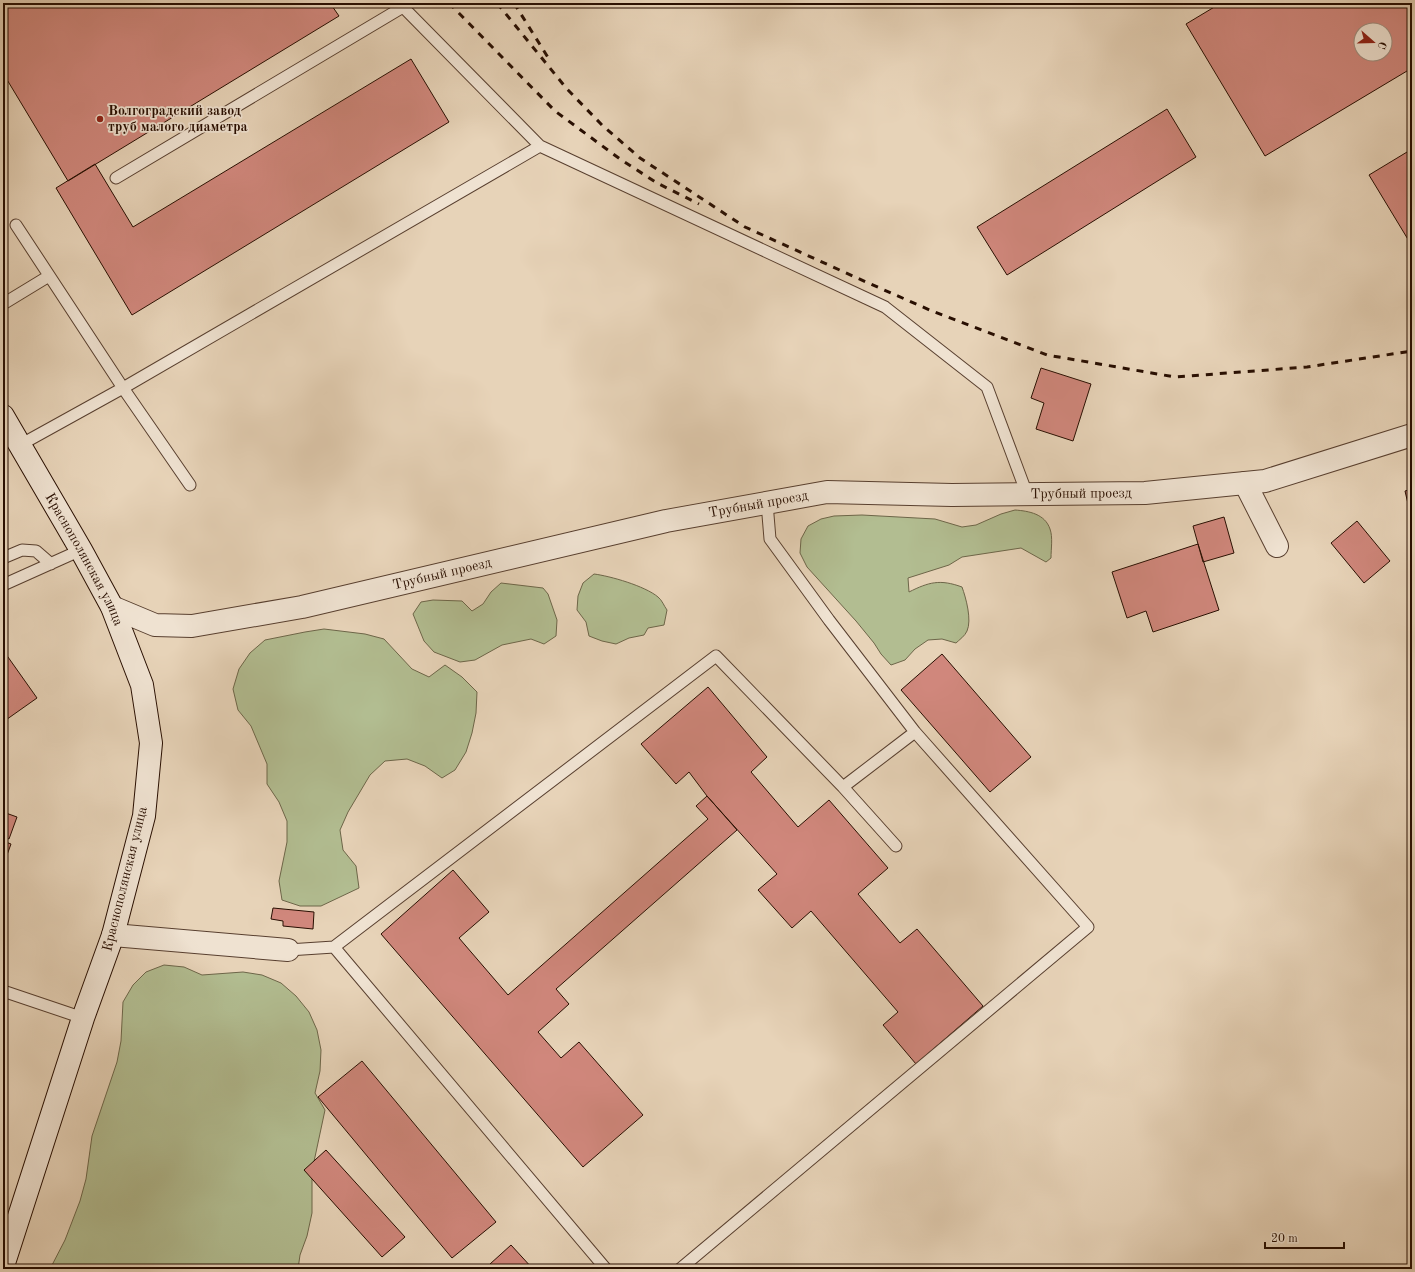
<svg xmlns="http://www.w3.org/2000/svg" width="1415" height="1272" viewBox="0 0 1415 1272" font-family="'Old Standard TT',serif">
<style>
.green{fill:#b2bd91;stroke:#6d6649}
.building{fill:#d0877c;stroke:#280e01;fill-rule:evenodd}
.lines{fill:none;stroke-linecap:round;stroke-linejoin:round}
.lane-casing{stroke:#583f2f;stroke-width:13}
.street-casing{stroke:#583f2f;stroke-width:24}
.secondary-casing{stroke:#280e01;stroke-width:24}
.lane{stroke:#efe2d1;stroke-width:11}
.street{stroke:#efe2d1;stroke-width:22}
.secondary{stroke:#efe2d1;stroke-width:22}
.rail{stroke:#280e01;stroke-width:3;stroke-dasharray:7 7;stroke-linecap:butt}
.poi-dot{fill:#8f2418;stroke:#efe2d1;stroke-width:1.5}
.labels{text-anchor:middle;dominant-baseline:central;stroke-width:3.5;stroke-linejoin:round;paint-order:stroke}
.poi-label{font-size:14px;font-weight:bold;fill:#280e01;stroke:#efe2d1;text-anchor:start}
.street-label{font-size:14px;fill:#280e01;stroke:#efe2d1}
</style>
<rect width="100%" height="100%" fill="#e7d3b8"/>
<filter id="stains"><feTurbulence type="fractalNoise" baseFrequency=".005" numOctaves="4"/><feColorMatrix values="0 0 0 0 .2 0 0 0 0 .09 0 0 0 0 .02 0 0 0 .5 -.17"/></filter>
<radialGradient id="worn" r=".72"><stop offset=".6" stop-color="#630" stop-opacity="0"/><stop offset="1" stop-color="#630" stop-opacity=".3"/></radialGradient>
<!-- green -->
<path class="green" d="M1015 510C1029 511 1045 514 1050 529 1053 537 1051 549 1051 558L1046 562 1021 548 962 557 949 565 908 578 909 592C929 582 940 579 962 587 966 598 972 620 967 631 965 636 959 640 956 643L942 639 928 640 915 649 905 660 891 665 881 654 874 643 856 621 807 567 800 553 801 539 808 526 821 519 834 516 862 515 935 519 962 527 976 525 1001 514Z
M594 574C610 576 645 586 658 597 662 600 664 606 667 610L664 625 648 628 644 635 629 638 616 644 602 641 589 636 586 622 577 610 578 596 583 583Z
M501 583 543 588 548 594 557 620 556 636 544 644 531 639 502 645 475 660 460 662 434 652 424 641 413 614 421 602 433 600 462 601 472 611 483 604 491 592Z
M324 629 365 634 384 639 412 669 429 677 445 665 462 677 477 692 476 713 472 733 466 752 455 770 442 778 425 766 407 759 385 761 370 775 348 812 340 830 343 850 356 866 359 888 321 906H300L282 900 279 881 287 842V821L279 802 267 784V764L251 726 238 710 233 689 239 669 250 653 265 640 305 632Z
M164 965 184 967 202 975 243 972 262 975 281 983 296 996 309 1012 317 1030 321 1050 320 1071 315 1093 325 1110 312 1171V1213L307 1236 300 1255 298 1269H50L65 1240 80 1201 86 1179 92 1136 117 1062 121 1041 123 1002 133 985 146 972Z"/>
<!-- building -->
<path class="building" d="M3 3H330L339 16 68 181 3 73Z
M1221 3H1412V68L1265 156 1186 24ZM1361 30H1385V54H1361Z
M411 59 449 122 132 315 56 188 95 164 133 227Z
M1167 109 1196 157 1007 275 977 227Z
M1412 149V246L1369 175Z
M1041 368 1091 384 1073 441 1036 429 1044 403 1031 398Z
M1412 489V507L1409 508 1405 491Z
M1224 517 1234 553 1203 562 1193 526Z
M1357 521 1390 561 1364 583 1331 543Z
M1198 544 1219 610 1153 632 1146 611 1127 618 1112 572Z
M3 650 37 698 3 722Z
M942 654 1031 757 990 792 901 690Z
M708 687 767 757 751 772 798 827 829 800 888 868 858 894 900 943 917 929 983 1006 916 1064 883 1025 898 1012 811 911 792 928 758 890 777 874 707 796 689 772 676 784 641 744Z
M707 796 737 830 556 989 569 1004 538 1032 561 1058 579 1042 643 1115 583 1167 381 934 453 870 489 912 459 938 508 995 708 819 696 806Z
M3 812 17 817 9 839 3 836Z
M3 841 11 844 3 866Z
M273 908 314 912 313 929 283 926V921L271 919Z
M362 1061 496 1222 452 1258 318 1097Z
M326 1150 405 1237 382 1257 304 1170Z
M511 1245 533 1269H495L490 1264Z"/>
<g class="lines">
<defs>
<path id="lane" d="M116 178 403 7 540 146
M16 225 123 388 190 485
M3 304 49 276
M20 445 123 388 540 146 885 307 987 387 1027 494
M767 503 770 539 829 620 915 732
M3 558 22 550 36 551 51 564
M3 585 81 550
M334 947 716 656 843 787 896 846
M288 950 334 947 606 1269
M3 991 83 1018
M680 1269 1088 927 915 732 843 787"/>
<g id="street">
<path d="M1245 483 1277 546"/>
<path id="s1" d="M112 607 155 625 192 626 302 607 666 521 827 492 952 495 1145 493 1265 481 1412 435"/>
<path d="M113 935 288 950"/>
</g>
<g id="secondary">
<path id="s2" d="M3 416 81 550 112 607 142 685 151 743 144 816 113 935 83 1018 3 1266"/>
</g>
</defs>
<!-- lane casing -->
<use href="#lane" class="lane-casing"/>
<!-- street casing -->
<use href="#street" class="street-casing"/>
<!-- secondary casing -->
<use href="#secondary" class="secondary-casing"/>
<!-- lane -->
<use href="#lane" class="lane"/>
<!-- street -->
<use href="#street" class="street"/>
<!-- secondary -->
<use href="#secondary" class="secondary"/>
<!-- rail -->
<path class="rail" d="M449 3 555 111 620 159 657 183 699 204
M497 3 567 89 602 125 640 158 745 227 866 282 932 311 1047 355 1175 377 1307 367 1412 351
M514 3 549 59"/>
</g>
<!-- markers -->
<circle class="poi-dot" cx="100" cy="119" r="4"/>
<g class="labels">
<!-- poi labels -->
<g class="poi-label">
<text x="108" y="111">Волгоградский завод<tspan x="108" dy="16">труб малого диаметра</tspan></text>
</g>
<!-- street labels -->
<g class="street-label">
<text stroke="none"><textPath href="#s1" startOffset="987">Трубный проезд</textPath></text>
<text stroke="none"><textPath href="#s1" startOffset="663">Трубный проезд</textPath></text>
<text stroke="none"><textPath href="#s2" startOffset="165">Краснополянская улица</textPath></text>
<text stroke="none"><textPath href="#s1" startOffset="339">Трубный проезд</textPath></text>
<text transform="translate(125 879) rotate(-76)">Краснополянская улица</text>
</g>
</g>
<!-- margin -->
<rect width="1415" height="1272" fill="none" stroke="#e7d3b8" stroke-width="16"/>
<rect x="4" y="4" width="1407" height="1264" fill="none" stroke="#280e01" stroke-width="2"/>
<rect x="8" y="8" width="1399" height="1256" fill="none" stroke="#280e01"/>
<!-- north arrow -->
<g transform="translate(1373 42) rotate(110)"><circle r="19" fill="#efe2d1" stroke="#9f8d7e"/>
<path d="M0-3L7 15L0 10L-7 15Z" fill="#8f2418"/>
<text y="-6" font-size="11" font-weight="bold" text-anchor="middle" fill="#280e01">С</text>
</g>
<!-- scale -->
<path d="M1265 1242v6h79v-6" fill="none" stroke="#280e01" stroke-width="2"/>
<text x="1271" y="1242" font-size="12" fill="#280e01" stroke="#efe2d1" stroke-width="3" paint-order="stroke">20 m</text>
<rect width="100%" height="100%" filter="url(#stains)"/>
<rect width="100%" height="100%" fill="url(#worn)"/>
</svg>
